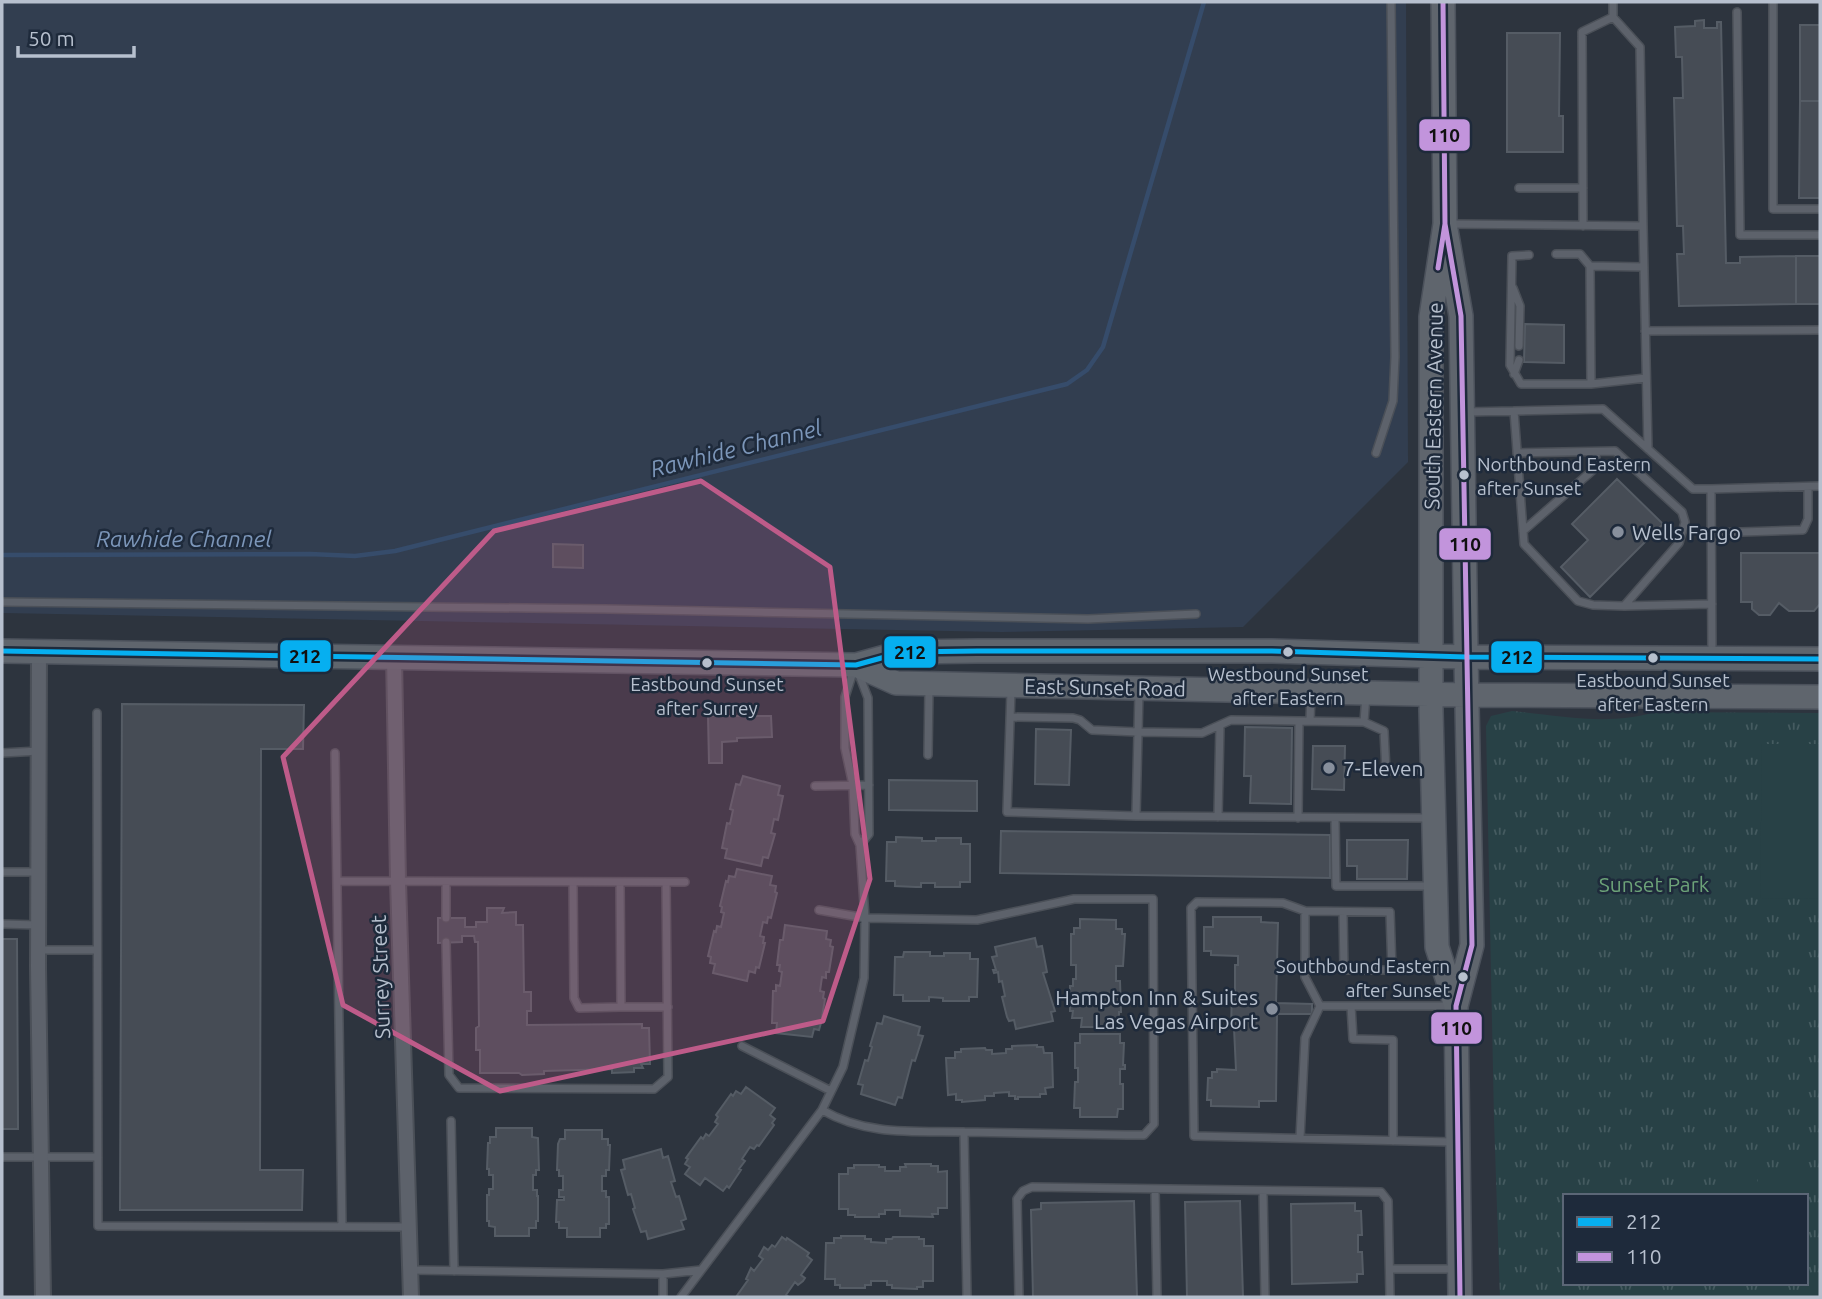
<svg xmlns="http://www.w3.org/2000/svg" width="1822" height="1299" viewBox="0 0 1822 1299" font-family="Ubuntu,sans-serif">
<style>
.airport{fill:#323e50}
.grass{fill:url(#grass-tufts);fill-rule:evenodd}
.garden{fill:#284146}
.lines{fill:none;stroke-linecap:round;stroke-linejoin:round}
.stream{stroke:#364c6b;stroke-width:4.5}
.building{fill:#464c55;stroke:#555c65;stroke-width:2}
.lane-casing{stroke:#4b5058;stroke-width:10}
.street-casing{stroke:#4b5058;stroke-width:18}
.primary-casing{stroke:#4b515b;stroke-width:26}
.lane{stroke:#5d626b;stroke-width:7}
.street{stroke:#5d626b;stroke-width:14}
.primary{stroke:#5f656d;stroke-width:23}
.bus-1-casing{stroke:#1e2a3b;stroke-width:10}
.bus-2-casing{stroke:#1e2a3b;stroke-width:10}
.bus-1{stroke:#06aff0;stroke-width:5}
.bus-2{stroke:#c294dc;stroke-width:5}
.marked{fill:#be5b89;fill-opacity:0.2;stroke:#be5b89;stroke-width:5;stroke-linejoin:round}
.bus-dot{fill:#b7c0ce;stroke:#1e2a3b;stroke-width:2.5}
.poi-dot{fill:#878f9c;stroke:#1e2a3b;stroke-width:2.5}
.labels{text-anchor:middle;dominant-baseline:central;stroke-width:5;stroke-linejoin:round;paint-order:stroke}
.bus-label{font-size:19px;fill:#b7c0ce;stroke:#1e2a3b}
.street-label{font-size:21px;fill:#b7c0ce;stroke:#1e2a3b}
.poi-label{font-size:21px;fill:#b7c0ce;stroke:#1e2a3b;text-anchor:start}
.park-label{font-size:21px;fill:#6ca278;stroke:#1e2a3b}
.water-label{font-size:23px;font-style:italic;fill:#7c96b9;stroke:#1e2a3b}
.line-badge{stroke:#1e2a3b;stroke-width:2.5}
.pale-badge-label{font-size:19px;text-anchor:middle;font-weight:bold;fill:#111}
</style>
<defs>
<pattern id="grass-tufts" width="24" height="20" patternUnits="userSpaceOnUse" patternTransform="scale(1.75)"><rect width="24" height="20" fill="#284146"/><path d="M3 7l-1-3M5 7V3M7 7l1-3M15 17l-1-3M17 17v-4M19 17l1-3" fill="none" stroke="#455b60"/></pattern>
</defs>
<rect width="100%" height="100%" fill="#2d343e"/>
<!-- airport -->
<path class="airport" d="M2 2H1406L1408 462 1243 627 1002 632 2 613Z"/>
<!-- grass -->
<path class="grass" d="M1512 711C1560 716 1609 726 1656 712L1820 713V1297H1500L1494 1119 1486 726 1491 716ZM1565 1196H1806V1283H1565Z"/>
<!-- garden -->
<path class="garden" d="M1762 744H1820V899L1760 898Z
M1743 1166H1757V1196H1743Z
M1787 1166H1802V1196H1787Z"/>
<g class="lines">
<!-- stream -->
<path class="stream" d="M2 555 310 554 355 556 395 551 1067 384 1087 370 1103 347 1204 2"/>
</g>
<!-- building -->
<path class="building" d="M1704 20V28H1717V22H1721L1726 263H1740V257L1796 256V304L1679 306 1677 254H1684L1683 226H1677L1674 98H1683L1682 57H1676L1675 27 1695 26V21Z
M1800 25H1820V101H1800Z
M1507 33H1560L1559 116H1563V152H1507Z
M1800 101H1820V198H1799Z
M1796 256H1820V304H1796Z
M1525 324 1564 325V363L1524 362Z
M1617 479 1663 524 1590 597 1561 567 1588 540 1572 524Z
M553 544 583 545V568L553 567Z
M1741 553H1820V604L1814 611H1789L1779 603 1770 615H1759L1752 609V602H1741Z
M122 704 304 705 303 749H261L260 1170H303L302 1210H120Z
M708 716H771L772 737 737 738V741L722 742V763H709Z
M1245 727 1292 728 1291 804 1250 803 1251 776H1244Z
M1036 729 1071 730 1069 785 1035 784Z
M1313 746H1345L1344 790 1312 789Z
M743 776 780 786 778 795 783 796 778 820 774 819 771 833 775 834 768 858 763 857 761 866 725 858 727 849 722 848 727 823 730 824 733 810 730 809 736 784 740 785Z
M889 780 977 781V811L889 810Z
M1001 831 1330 835V878L1000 873Z
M896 837 922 838V841H936V838H961V844H970V882H960V887H935V883H921V887H916L895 886V881H886L887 842H896Z
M1347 840H1408L1407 879H1357V866H1347Z
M737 869 772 876 770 885 776 886 775 892 777 893 771 918 768 917 767 923 763 922 760 936 764 937 763 943H765L759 968 756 967 755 973 749 971 747 981 713 973 715 964 710 963 711 957 708 956 714 931 716 932 717 926 721 927 724 913 721 912 722 907 720 906 726 881 728 882 729 876 735 877Z
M487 908H504L502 913 516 912V925H523L524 992H531V1011H527V1025L642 1024V1028H649L650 1064H641L643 1068H634V1072L612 1073V1069L544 1071V1074L522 1075 519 1073H480V1050H476V1028L479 1026 478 942H475L474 936H462V942L438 943V918H465V927H476V922H487Z
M1213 917H1261V922L1278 923 1276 1003 1312 1004V1014H1277L1276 1101H1259V1107L1211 1106V1100H1207L1208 1078H1212V1072H1217V1069L1236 1070 1234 1028H1231L1232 990H1235V965H1238V956L1211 955V951H1204V927H1213Z
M1080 919 1116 920V929H1122V934H1125L1123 966H1116V981H1120L1121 1012H1119V1018H1113V1027H1081L1082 1018H1072L1073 1011H1070V986H1073V979H1076V965H1071V934H1074V928H1080Z
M785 925 827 931 826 939 831 940 830 946 833 947 829 972H826V978L822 977 820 991 824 992 823 998 825 999 821 1023 819 1030 814 1029 812 1037 776 1033 777 1023H772L773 991H776V985L780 986 782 972 779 971 780 965H777L780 940H783Z
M1035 938 1037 947 1042 946 1047 972 1043 973 1055 1011 1051 1012 1053 1021 1016 1029 1014 1020 1009 1021 1007 1017 1002 997 1005 996 1002 981 999 982 998 972 994 973 993 970H996L992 957 997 956 995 947Z
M2 939H17L18 1129H2Z
M904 952H930V956H944V953H970V959H978L977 997H969V1001H943V998L929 997V1001H903V995H894L895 957H903Z
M884 1016 920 1027 918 1035 923 1036 915 1061 912 1060 902 1098 898 1097 895 1105 861 1094 863 1085 858 1084 865 1060 868 1061 872 1047 870 1046 877 1023 882 1024Z
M1080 1034H1120V1043H1124L1123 1065H1125V1069H1120V1084H1123V1109H1118L1117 1117H1080V1108H1074L1075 1082H1078V1068H1075V1043H1080Z
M1037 1045V1047H1043L1044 1053H1052L1053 1087 1045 1088 1046 1094H1040V1097H1018V1099H1015V1096H1009V1092L994 1093V1096H985V1100L962 1102V1100H956V1094L948 1095 946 1058H955V1052H961V1049L985 1048 986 1050H992V1054L1006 1053V1049H1012V1046Z
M746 1087 775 1108 770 1115 775 1119 772 1123 774 1125 759 1146 757 1145 754 1149 750 1147 742 1159 745 1161 739 1169 741 1170 729 1188 727 1186 723 1191 705 1178 700 1185 685 1174 690 1167 685 1164 688 1159 686 1158 701 1137 703 1139 706 1134 709 1136 718 1124 715 1122 718 1117 716 1115 731 1094 733 1096 736 1091 741 1094Z
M496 1128H532V1137L538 1138 539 1170H536V1175H533V1190H537V1196H538V1221H536V1228H529V1236H495V1227L489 1226V1221H487V1195H489V1189H493V1175H489V1169H487L488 1143H490V1137H496Z
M565 1130H602V1139H608V1145H610L609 1170H606V1176H602V1191H606V1197H609V1224H606V1228H600V1237H567V1228H559V1222H556L557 1200H564V1197H559V1190H563V1176H559V1170H557L558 1144 560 1139H565Z
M661 1149 663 1158 668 1156 675 1181 671 1182 676 1197 679 1196 686 1219 681 1221 684 1229 648 1239 646 1231 641 1232 633 1209 635 1208 631 1194 628 1195 621 1170 625 1169 623 1160Z
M905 1164H931V1166H938V1172L947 1171V1208H938V1214H932L933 1217 900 1216V1210H885V1214H879V1217H855V1215H848V1209H839V1174H848V1168H854V1165H879V1167H885V1171H900V1167H906Z
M1134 1201 1137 1297H1033L1031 1210 1041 1209V1203Z
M1240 1201 1243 1297H1187L1185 1202Z
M1355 1203V1211H1361L1362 1235H1358V1252H1362L1363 1274H1357V1282L1292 1284 1291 1204Z
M841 1236H865V1239H871V1242L886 1243V1239H892L893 1237H919V1239H924V1246H933V1281H923V1287H917V1289L892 1288V1285H887V1281H871V1285H865V1288H840V1285H835V1279H825L826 1243H834V1238H841Z
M782 1237 786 1240 787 1238 809 1253 807 1256 812 1260 801 1275 805 1278 803 1281 798 1285 795 1282 786 1295 789 1297H736L748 1280 746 1279 751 1268 754 1271 763 1259 759 1256 764 1247 768 1250 772 1245 775 1247Z"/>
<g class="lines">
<defs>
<path id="lane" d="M1773 2V209H1820
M1737 12 1740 235H1820
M1613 17V2
M1519 188H1583
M1449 224 1643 226 1648 449
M1583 226 1582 32 1613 17 1640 47 1643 226
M1556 254H1580L1590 266
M1529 255 1512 256 1510 365 1521 384H1591
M1644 267 1590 266 1591 384 1646 378
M1513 288 1520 306 1519 346
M1645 331 1820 330
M1514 374 1519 360
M1514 411 1524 544 1578 601 1593 605 1624 606
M1465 412 1603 409 1693 489H1711L1712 655
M1376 453 1393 401 1395 357 1391 2
M1517 453 1615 451 1682 512 1685 522 1679 543 1624 606 1712 604
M1711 489 1820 486
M1523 531 1593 470 1597 452
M1711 533 1803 530 1808 519V487
M2 602 607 609 1088 619 1196 614
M858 672 868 698 869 834 860 845
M1011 690 1007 812 1136 816 1429 818
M97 713 98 1226 409 1227
M1010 717 1073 718 1080 720 1092 730 1138 732 1202 733 1231 720 1299 721 1298 818
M1299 721 1364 722 1384 731 1386 771 1429 770
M1310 721 1311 694
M1364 722 1366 695
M2 753 39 751
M335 753 342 1226
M928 755 929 688
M815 786 869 785
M1136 816 1139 692
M1218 817 1220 725
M1335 818 1336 886H1432
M2 872H38
M337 881 685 882
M446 882V918
M573 882 574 998 579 1008 621 1007
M620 882 621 1007H668
M819 910 865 918 977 920 1074 899H1153L1154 1124 1144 1135H1127L964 1132
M1305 911 1283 903 1197 902 1191 908 1194 1136 1453 1142
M2 924 38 925
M446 942 449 1075 459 1088 654 1089 668 1077 666 882
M39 950H97
M1320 1006 1305 977V911L1390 912 1392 970H1344L1343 912
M1320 1006H1452
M1351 1006 1353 1039 1393 1040V1141
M742 1046 831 1091
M822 1110 843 1067 864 978 865 918 860 845 855 834 853 785 845 748V697L854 669
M451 1121 454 1271
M1300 1138 1305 1038 1320 1006
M2 1157H98
M1155 1189 1157 1297
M1263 1191 1265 1297
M1390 1269H1456
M410 1270 663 1274 701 1270
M663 1297V1274
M681 1297 822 1110C867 1136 913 1131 964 1132L967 1297
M1019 1297 1017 1199 1023 1191 1032 1187 1381 1192 1388 1201 1390 1297"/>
<path id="street" d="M39 651 38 967 43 1297
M394 656 398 881 411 1297"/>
<path id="primary" d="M1443 2 1445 224 1431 317V711L1437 947 1456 1006
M1445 224 1461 316 1466 657 1472 945 1456 1006 1460 1297
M2 651 856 665 903 652 977 651H1272L1466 657 1820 659
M856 665 896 683 1466 695 1820 697"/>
</defs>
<!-- lane casing -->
<use href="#lane" class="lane-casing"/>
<!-- street casing -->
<use href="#street" class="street-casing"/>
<!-- primary casing -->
<use href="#primary" class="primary-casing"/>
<!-- lane -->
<use href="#lane" class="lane"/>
<!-- street -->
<use href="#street" class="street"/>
<!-- primary -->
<use href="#primary" class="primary"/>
<defs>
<path id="bus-1" d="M2 651 856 665 903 652 977 651H1272L1466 657 1820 659"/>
<path id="bus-2" d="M1445 224 1461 316 1472 945 1456 1006 1460 1297
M1438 268 1445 224 1443 2"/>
</defs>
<!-- bus-1 casing -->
<use href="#bus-1" class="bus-1-casing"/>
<!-- bus-2 casing -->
<use href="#bus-2" class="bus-2-casing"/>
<!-- bus-1 -->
<use href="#bus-1" class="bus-1"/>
<!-- bus-2 -->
<use href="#bus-2" class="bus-2"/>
</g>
<!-- marked area -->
<path class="marked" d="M701 481 830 567 870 879 823 1021 500 1091 343 1005 283 757 494 531Z"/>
<!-- markers -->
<g class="bus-dot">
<circle cx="1464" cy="475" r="6"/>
<circle cx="1288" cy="652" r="6"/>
<circle cx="1653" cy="658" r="6"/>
<circle cx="707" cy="663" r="6"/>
<circle cx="1463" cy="977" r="6"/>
</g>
<g class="poi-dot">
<circle cx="1618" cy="532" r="7"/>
<circle cx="1329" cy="768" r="7"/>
<circle cx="1272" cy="1009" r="7"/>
</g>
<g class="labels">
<!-- bus labels -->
<g class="bus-label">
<text x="1477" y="464" text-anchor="start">Northbound Eastern<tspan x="1477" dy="24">after Sunset</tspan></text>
<text x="1288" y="674">Westbound Sunset<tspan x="1288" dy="24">after Eastern</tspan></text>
<text x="1653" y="680">Eastbound Sunset<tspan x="1653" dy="24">after Eastern</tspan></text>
<text x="707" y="684">Eastbound Sunset<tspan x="707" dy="24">after Surrey</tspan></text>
<text x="1450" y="966" text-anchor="end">Southbound Eastern<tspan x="1450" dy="24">after Sunset</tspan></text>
</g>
<!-- street labels -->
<g class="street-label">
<text transform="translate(1433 406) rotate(-89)">South Eastern Avenue</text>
<text transform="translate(1105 687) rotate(1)">East Sunset Road</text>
<text transform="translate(380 977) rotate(-92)">Surrey Street</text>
</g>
<!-- poi labels -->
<g class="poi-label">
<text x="1632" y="532">Wells Fargo</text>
<text x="1343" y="768">7-Eleven</text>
<text x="1258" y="997" text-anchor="end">Hampton Inn &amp; Suites<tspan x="1258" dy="24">Las Vegas Airport</tspan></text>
</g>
<!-- park labels -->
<g class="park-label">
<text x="1654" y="884">Sunset Park</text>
</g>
<!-- water labels -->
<g class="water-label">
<text transform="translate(736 448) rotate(-14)">Rawhide Channel</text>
<text x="184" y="538">Rawhide Channel</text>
</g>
</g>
<g class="line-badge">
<rect x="1418" y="118" width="53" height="34" rx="7" fill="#c294dc"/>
<rect x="1438" y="527" width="54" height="34" rx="7" fill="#c294dc"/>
<rect x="883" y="635" width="54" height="34" rx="7" fill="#06aff0"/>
<rect x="279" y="639" width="53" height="34" rx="7" fill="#06aff0"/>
<rect x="1490" y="640" width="53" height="34" rx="7" fill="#06aff0"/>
<rect x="1430" y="1011" width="53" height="34" rx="7" fill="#c294dc"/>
</g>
<g class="pale-badge-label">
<text x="1444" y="142">110</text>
<text x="1465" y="551">110</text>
<text x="910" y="659">212</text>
<text x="305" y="663">212</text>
<text x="1517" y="664">212</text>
<text x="1456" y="1035">110</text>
</g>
<!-- border -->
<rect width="1822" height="1299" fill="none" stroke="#b7c0ce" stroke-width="7"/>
<!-- legend -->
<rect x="1563" y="1194" width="245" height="91" fill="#1e2a3b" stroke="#5b6676" stroke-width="2"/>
<rect x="1577" y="1217" width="35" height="10" fill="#06aff0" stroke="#5b6676" stroke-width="2"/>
<text x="1626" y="1229" font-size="21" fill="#b7c0ce">212</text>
<rect x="1577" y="1252" width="35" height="10" fill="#c294dc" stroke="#5b6676" stroke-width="2"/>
<text x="1626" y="1264" font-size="21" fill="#b7c0ce">110</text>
<!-- scale -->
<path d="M18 46v10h116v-10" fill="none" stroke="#b7c0ce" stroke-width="3.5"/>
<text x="28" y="46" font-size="21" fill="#b7c0ce" stroke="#1e2a3b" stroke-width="5" paint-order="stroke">50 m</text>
</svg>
